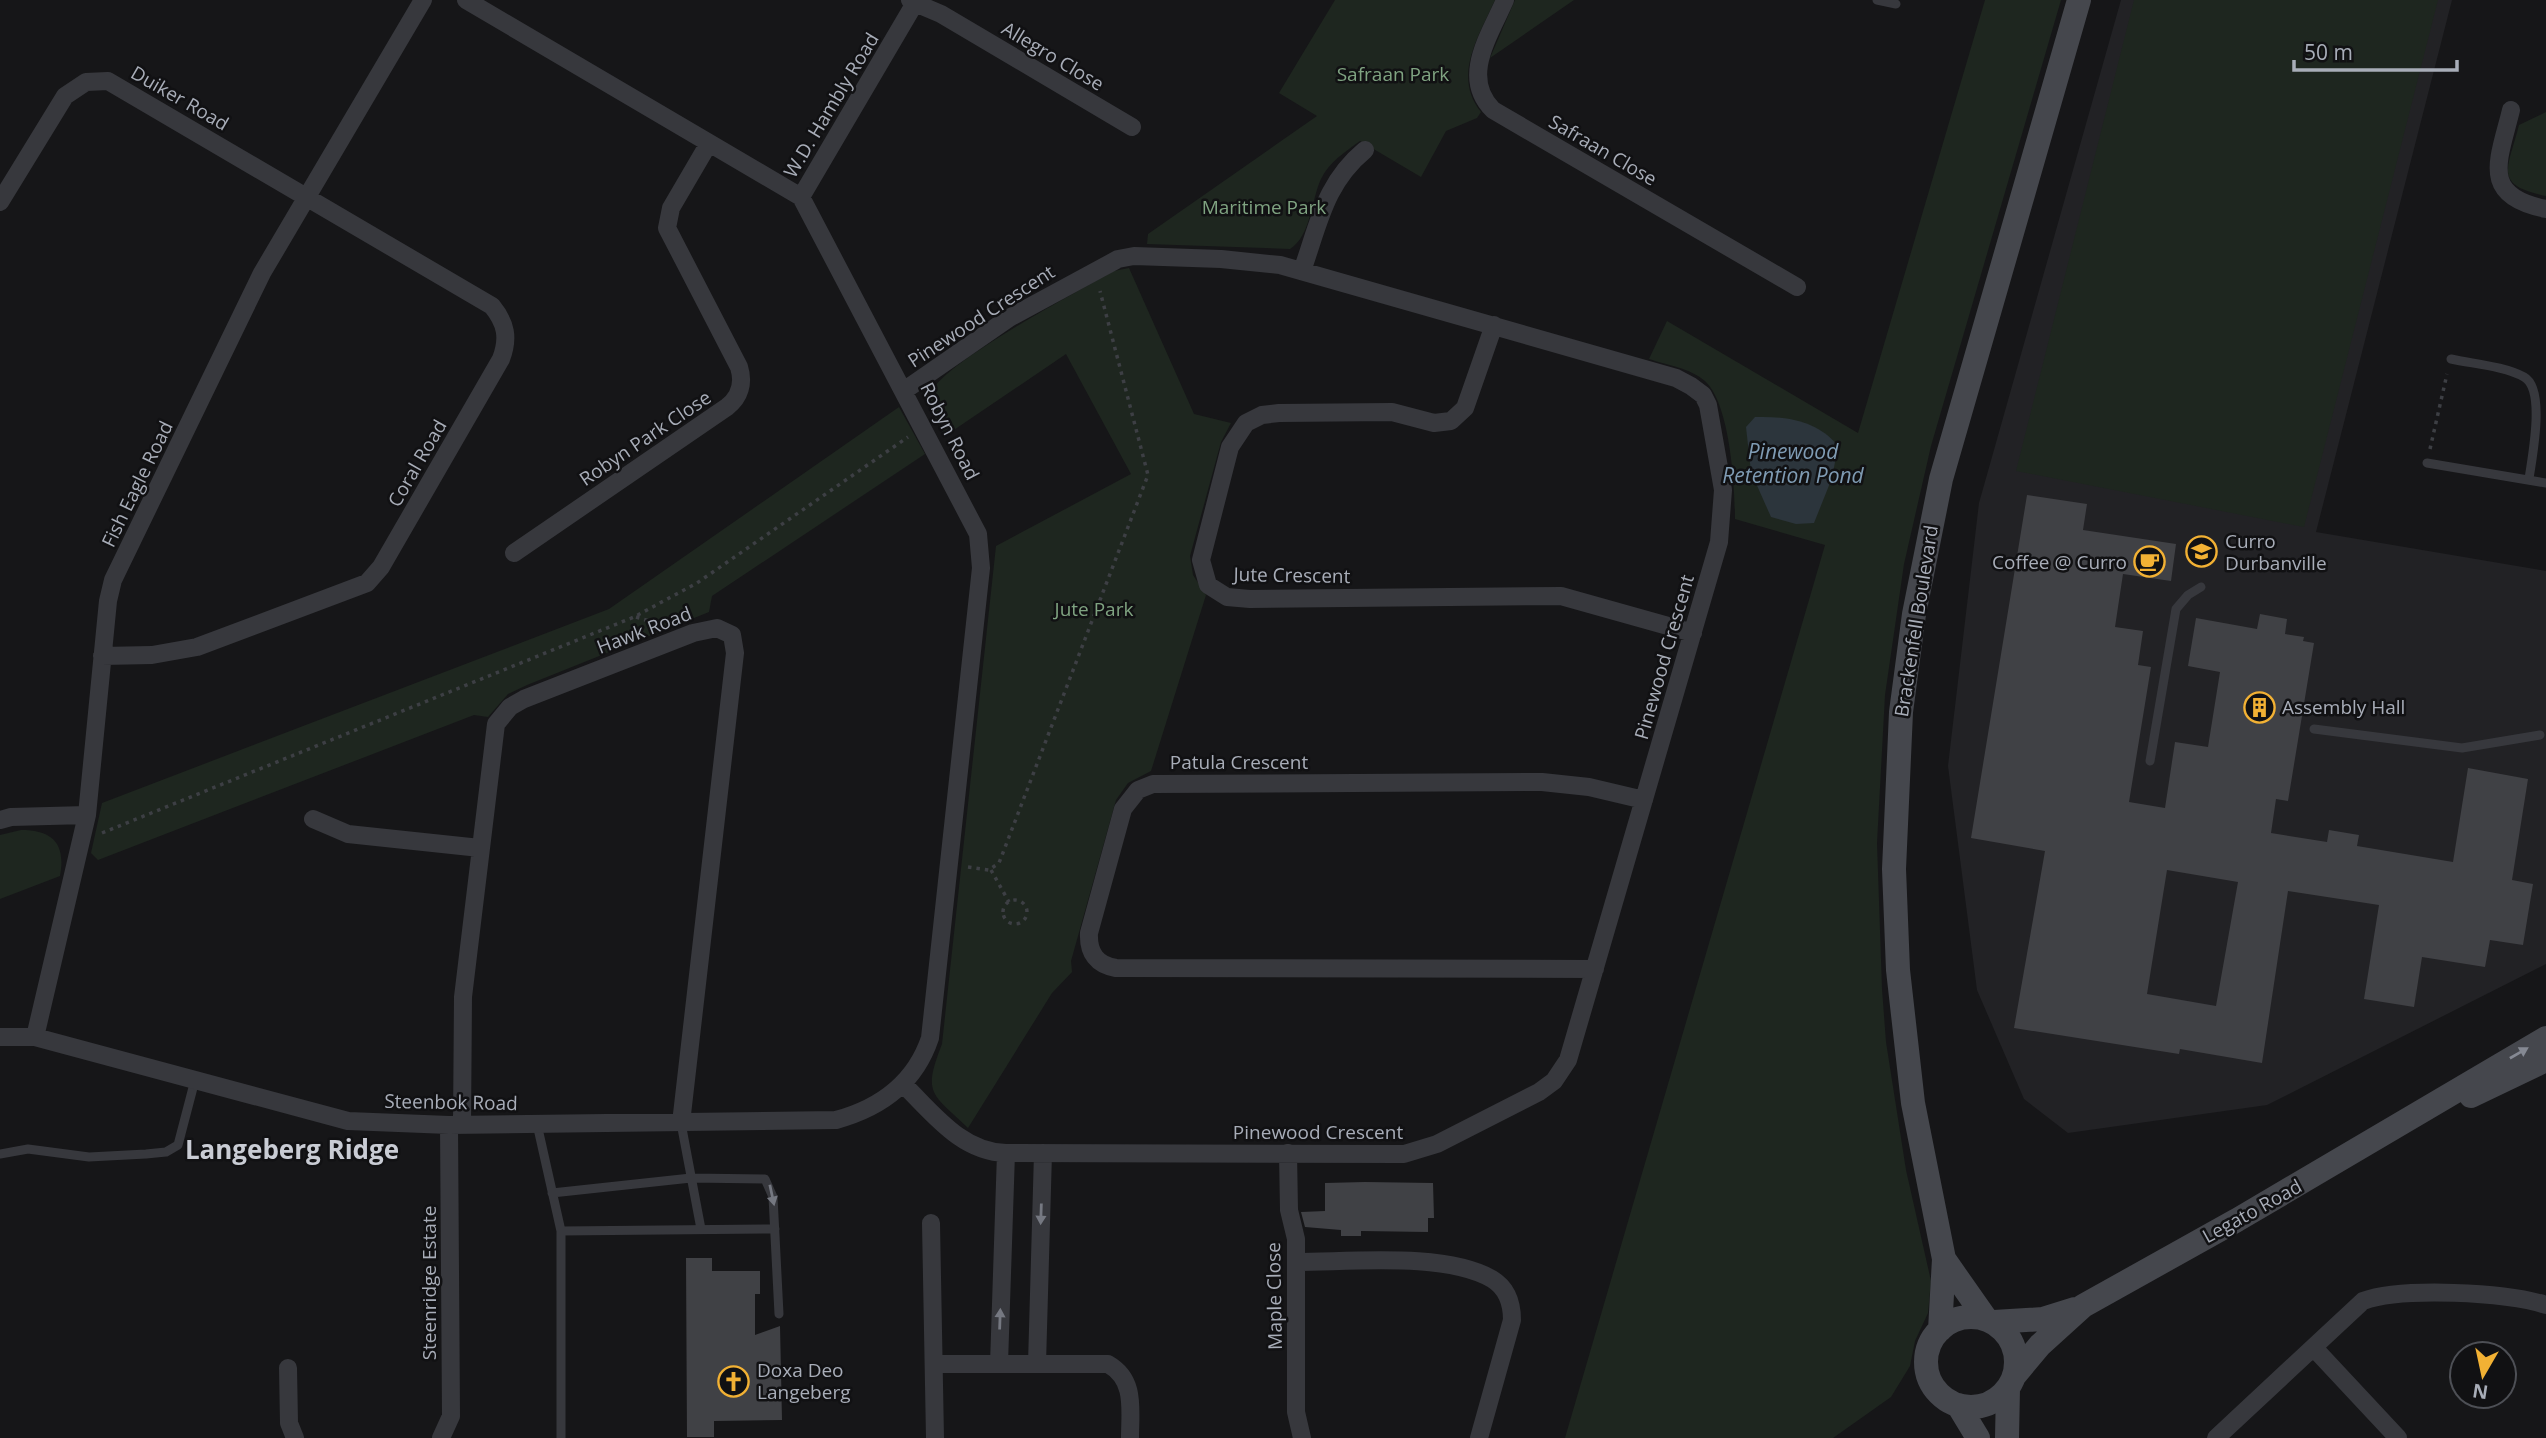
<svg xmlns="http://www.w3.org/2000/svg" width="2546" height="1438" viewBox="0 0 2546 1438" font-family="'Open Sans',sans-serif">
<style>
.built{fill:#222225}
.green{fill:#1e261f}
.water{fill:#2c353c}
.building{fill:#404145;fill-rule:evenodd}
.lines{fill:none;stroke-linecap:round;stroke-linejoin:round}
.path{stroke:#3d3f44;stroke-width:3.5;stroke-dasharray:3.5 5;stroke-linecap:butt}
.lane{stroke:#37383d;stroke-width:9}
.street{stroke:#37383d;stroke-width:18}
.secondary{stroke:#45474d;stroke-width:24}
.oneway{fill:#858993}
.oneway2{fill:#757881}
.labels{text-anchor:middle;dominant-baseline:central;stroke-width:5;stroke-linejoin:round;paint-order:stroke}
.street-label{font-size:19px;fill:#a8adb8;stroke:#111113}
.park-label{font-size:19px;fill:#7fa381;stroke:#111113}
.poi-label{font-size:19px;fill:#a8adb8;stroke:#111113;text-anchor:start}
.water-label{font-size:21px;font-style:italic;fill:#7f9bb3;stroke:#111113}
.district-label{font-size:26px;font-weight:bold;fill:#c9ccd4;stroke:#111113}
</style>
<rect width="100%" height="100%" fill="#161618"/>
<!-- built -->
<path class="built" d="M2121 0H2452L2316 532 2546 571V964L2267 1105 2068 1133 2024 1099 1977 990 1948 766 1979 503Z"/>
<!-- green -->
<path class="green" d="M1335 0H1495C1479 36 1452 76 1481 112L1477 118 1446 131 1421 177 1360 141C1345 152 1329 162 1321 179 1311 200 1311 236 1290 249L1147 244 1148 234 1317 116 1279 93Z
M1515 0H1574L1490 58Z
M1985 0H2061L1931 446 1904 564 1885 695 1877 843 1882 989 1886 1042 1906 1170 1931 1281 1928 1313 1915 1341 1910 1366 1891 1397 1833 1438H1565L1825 545 1735 519C1735 485 1730 404 1705 381 1690 368 1667 365 1649 359L1667 321 1858 433Z
M2134 0H2438L2304 527 2016 471Z
M2546 112V196C2492 185 2508 169 2519 125Z
M1129 268 1194 414 1231 423 1221 442 1190 556 1193 575 1206 595 1151 771 1128 783 1116 800 1071 961 1072 972 1052 993 968 1128C932 1093 922 1095 942 1044L996 546 1131 474 1066 354 945 436C938 423 927 407 932 392 941 364 1082 289 1114 271Z
M899 407 925 454 712 596 709 612 527 685 508 694 488 717 474 715 98 860 91 853 102 803 609 609Z
M21 830C53 830 66 844 60 876L0 899V835Z"/>
<!-- water -->
<path class="water" d="M1755 417C1787 416 1818 421 1838 446L1832 478 1814 523 1796 524 1771 517 1751 472 1746 427Z"/>
<!-- building -->
<path class="building" d="M2027 495 2087 504 2083 530 2176 544 2171 581 2123 574 2115 627 2143 631 2138 665 2151 667 2129 802 2165 808 2175 742 2208 747 2220 672 2188 666 2196 618 2257 629 2260 614 2287 619 2285 634 2304 637 2303 641 2314 643 2288 801 2276 799 2271 833 2327 842 2329 830 2359 835 2357 846 2453 862 2468 768 2528 779 2512 880 2533 884 2523 945 2490 940 2485 967 2422 957 2414 1007 2364 999 2379 905 2288 891 2262 1063 2180 1049 2179 1054 2014 1028 2045 851 1971 838ZM2167 870 2238 882 2216 1006 2147 994Z
M1365 1182 1433 1183 1434 1218H1428V1232L1361 1231V1236H1341V1230L1305 1227 1301 1212 1325 1211V1183Z
M686 1258H712V1271H760V1294H755V1335L780 1326 782 1420 714 1421V1437H687Z"/>
<g class="lines">
<!-- path -->
<path class="path" d="M2430 449 2447 374
M636 617 662 625
M102 833 634 617 697 583 908 437
M968 867 989 870 999 863 1148 475 1100 291
M991 870 1009 902
M1003 912a12 12 0 1 1 24 0a12 12 0 1 1-24 0Z"/>
<!-- lane -->
<path class="lane" d="M1877 0 1896 4
M2451 359C2473 364 2504 366 2524 377 2546 389 2532 457 2529 479
M2427 463 2546 483
M2314 729 2462 748 2540 735
M2150 761 2176 609 2188 595 2201 587
M681 1123 701 1229
M537 1124 561 1231V1438
M0 1154 28 1149 89 1157 146 1154 166 1152 178 1145 195 1080
M552 1193 691 1178 765 1179 773 1197 779 1314
M561 1231 775 1229"/>
<!-- street -->
<path class="street" d="M1505 0C1490 35 1460 77 1493 110L1797 287
M915 3 941 14 1132 127
M2511 110C2499 160 2479 196 2546 209
M801 197 915 3 910 0
M0 202 65 96 86 82 108 81 492 306C506 323 509 338 501 359L381 567 367 583 197 647 152 655 102 656
M1302 271C1319 223 1325 183 1365 150
M1494 325 1465 408 1451 421 1434 423 1392 412 1279 413 1262 415 1246 423 1230 447 1201 560 1208 585 1227 597 1250 599 1561 596 1693 633
M514 553 727 407C740 397 744 383 739 367L667 228 671 208 709 143
M313 819 348 834 480 848
M0 820 11 817 87 815
M1595 969 1116 968C1097 965 1088 953 1089 933L1123 809 1138 790 1153 784 1542 782 1589 787 1644 800
M0 1037H35L348 1121 449 1125 836 1120C880 1108 915 1083 930 1038L981 568 978 534 801 197 466 0
M35 1037 87 815 108 601 113 580 262 273 423 0
M903 1084C933 1113 961 1152 1006 1153L1404 1154 1437 1144 1539 1092 1554 1081 1568 1060 1719 542 1723 490 1708 405 1703 395 1691 386 1676 378 1280 265 1221 259 1134 256 1118 259 1009 318 905 390
M462 1125 463 997 496 724 510 707 524 699 693 633 717 628 732 635 735 653 681 1123
M1288 1153 1289 1210 1296 1239V1412L1302 1438
M931 1223 935 1438
M1296 1262C1351 1262 1445 1252 1492 1279 1507 1288 1512 1304 1512 1320L1479 1438
M2314 1348 2398 1438
M934 1364H1108C1136 1380 1130 1409 1130 1438
M999 1364 1006 1153
M1037 1364 1043 1153
M288 1368 289 1423 295 1438
M441 1438 451 1416 449 1125
M2216 1438 2363 1301C2401 1287 2507 1292 2546 1305"/>
<!-- secondary -->
<path class="secondary" d="M2471 1096 2546 1060
M1944 1259 1986 1319
M1926 1362a45 45 0 1 1 90 0a45 45 0 1 1-90 0Z
M1994 1322 2043 1319 2075 1309
M1940 1330 1944 1259 1913 1103 1898 970 1894 869 1901 712 1914 614 1941 479 2079 0
M2015 1375 2040 1345 2083 1306 2237 1220 2546 1038
M1958 1405 1978 1438
M2007 1438 2008 1389"/>
</g>
<!-- one-way arrows -->
<defs><path id="oneway-solid" d="M-6-.8H1V-3.2L6.5 0L1 3.2V.8H-6Z" transform="scale(1.75)"/></defs>
<use class="oneway" href="#oneway-solid" transform="translate(2519 1053) rotate(-30)"/>
<g class="oneway2">
<use href="#oneway-solid" transform="translate(772 1195) rotate(78)"/>
<use href="#oneway-solid" transform="translate(1041 1214) rotate(92)"/>
<use href="#oneway-solid" transform="translate(1000 1319) rotate(-88)"/>
</g>
<!-- icons -->
<defs>
<symbol id="school-ring" viewBox="-11 -11 22 22"><circle r="9.5" fill="#111113" stroke="#f2b134" stroke-width="1.5"/><path d="M0-5L7-2L0 1L-7-2ZM-4 1L0 2.5L4 1V4Q0 6-4 4Z" fill="#f2b134"/></symbol>
<symbol id="cafe-ring" viewBox="-11 -11 22 22"><circle r="9.5" fill="#111113" stroke="#f2b134" stroke-width="1.5"/><path d="M-5.5-4.5H6V0H3Q3 3.5 0 3.5H-2.5Q-5.5 3.5-5.5 0ZM3-3.2v2h1.7v-2ZM-6 4.5H4V6H-6Z" fill="#f2b134"/></symbol>
<symbol id="building-ring" viewBox="-11 -11 22 22"><circle r="9.5" fill="#111113" stroke="#f2b134" stroke-width="1.5"/><path d="M-4-6H4V6H1V3H-1V6H-4ZM-2.5-4.3h1.7v1.8h-1.7ZM.8-4.3h1.7v1.8H.8ZM-2.5-1h1.7V.8h-1.7ZM.8-1h1.7V.8H.8Z" fill="#f2b134"/></symbol>
<symbol id="church-ring" viewBox="-11 -11 22 22"><circle r="9.5" fill="#111113" stroke="#f2b134" stroke-width="1.5"/><path d="M-1.2-6h2.4v3.5h3.3v2.4h-3.3V6h-2.4V-.1h-3.3v-2.4h3.3Z" fill="#f2b134"/></symbol>
</defs>
<g fill-rule="evenodd">
<use href="#school-ring" x="2184" y="534" width="35" height="35"/>
<use href="#cafe-ring" x="2132" y="544" width="35" height="35"/>
<use href="#building-ring" x="2242" y="690" width="35" height="35"/>
<use href="#church-ring" x="716" y="1364" width="35" height="35"/>
</g>
<g class="labels">
<!-- street labels -->
<g class="street-label">
<text transform="translate(1053 56) rotate(31)">Allegro Close</text>
<text transform="translate(180 98) rotate(30)">Duiker Road</text>
<text transform="translate(831 105) rotate(-59)">W.D. Hambly Road</text>
<text transform="translate(1603 150) rotate(30)">Safraan Close</text>
<text transform="translate(981 316) rotate(-33)">Pinewood Crescent</text>
<text transform="translate(950 431) rotate(63)">Robyn Road</text>
<text transform="translate(645 438) rotate(-34)">Robyn Park Close</text>
<text transform="translate(417 463) rotate(-60)">Coral Road</text>
<text transform="translate(137 484) rotate(-64)">Fish Eagle Road</text>
<text transform="translate(1292 575) rotate(1)">Jute Crescent</text>
<text transform="translate(1916 621) rotate(-81)">Brackenfell Boulevard</text>
<text transform="translate(644 630) rotate(-21)">Hawk Road</text>
<text transform="translate(1664 657) rotate(-74)">Pinewood Crescent</text>
<text x="1239" y="762">Patula Crescent</text>
<text transform="translate(451 1102) rotate(1)">Steenbok Road</text>
<text x="1318" y="1132">Pinewood Crescent</text>
<text transform="translate(2252 1211) rotate(-29)">Legato Road</text>
<text transform="translate(429 1283) rotate(-90)">Steenridge Estate</text>
<text transform="translate(1274 1296) rotate(-91)">Maple Close</text>
</g>
<!-- park labels -->
<g class="park-label">
<text x="1393" y="74">Safraan Park</text>
<text x="1264" y="207">Maritime Park</text>
<text x="1094" y="609">Jute Park</text>
</g>
<!-- poi labels -->
<g class="poi-label">
<text x="2225" y="541">Curro<tspan x="2225" dy="22">Durbanville</tspan></text>
<text x="2127" y="562" text-anchor="end">Coffee @ Curro</text>
<text x="2282" y="707">Assembly Hall</text>
<text x="757" y="1370">Doxa Deo<tspan x="757" dy="22">Langeberg</tspan></text>
</g>
<!-- water labels -->
<g class="water-label">
<text x="1793" y="451">Pinewood<tspan x="1793" dy="24">Retention Pond</tspan></text>
</g>
<!-- district labels -->
<g class="district-label">
<text x="292" y="1149">Langeberg Ridge</text>
</g>
</g>
<!-- north arrow -->
<g transform="translate(2483 1375) rotate(189)"><circle r="33" fill="#111113" stroke="#4d4f55" stroke-width="2"/>
<path d="M0-5L12 26L0 18L-12 26Z" fill="#f2b134"/>
<text y="-10" font-size="19" font-weight="bold" text-anchor="middle" fill="#a8adb8">N</text>
</g>
<!-- scale -->
<path d="M2294 60v10h163v-10" fill="none" stroke="#a8adb8" stroke-width="3.5"/>
<text x="2304" y="60" font-size="21" fill="#a8adb8" stroke="#111113" stroke-width="5" paint-order="stroke">50 m</text>
</svg>
